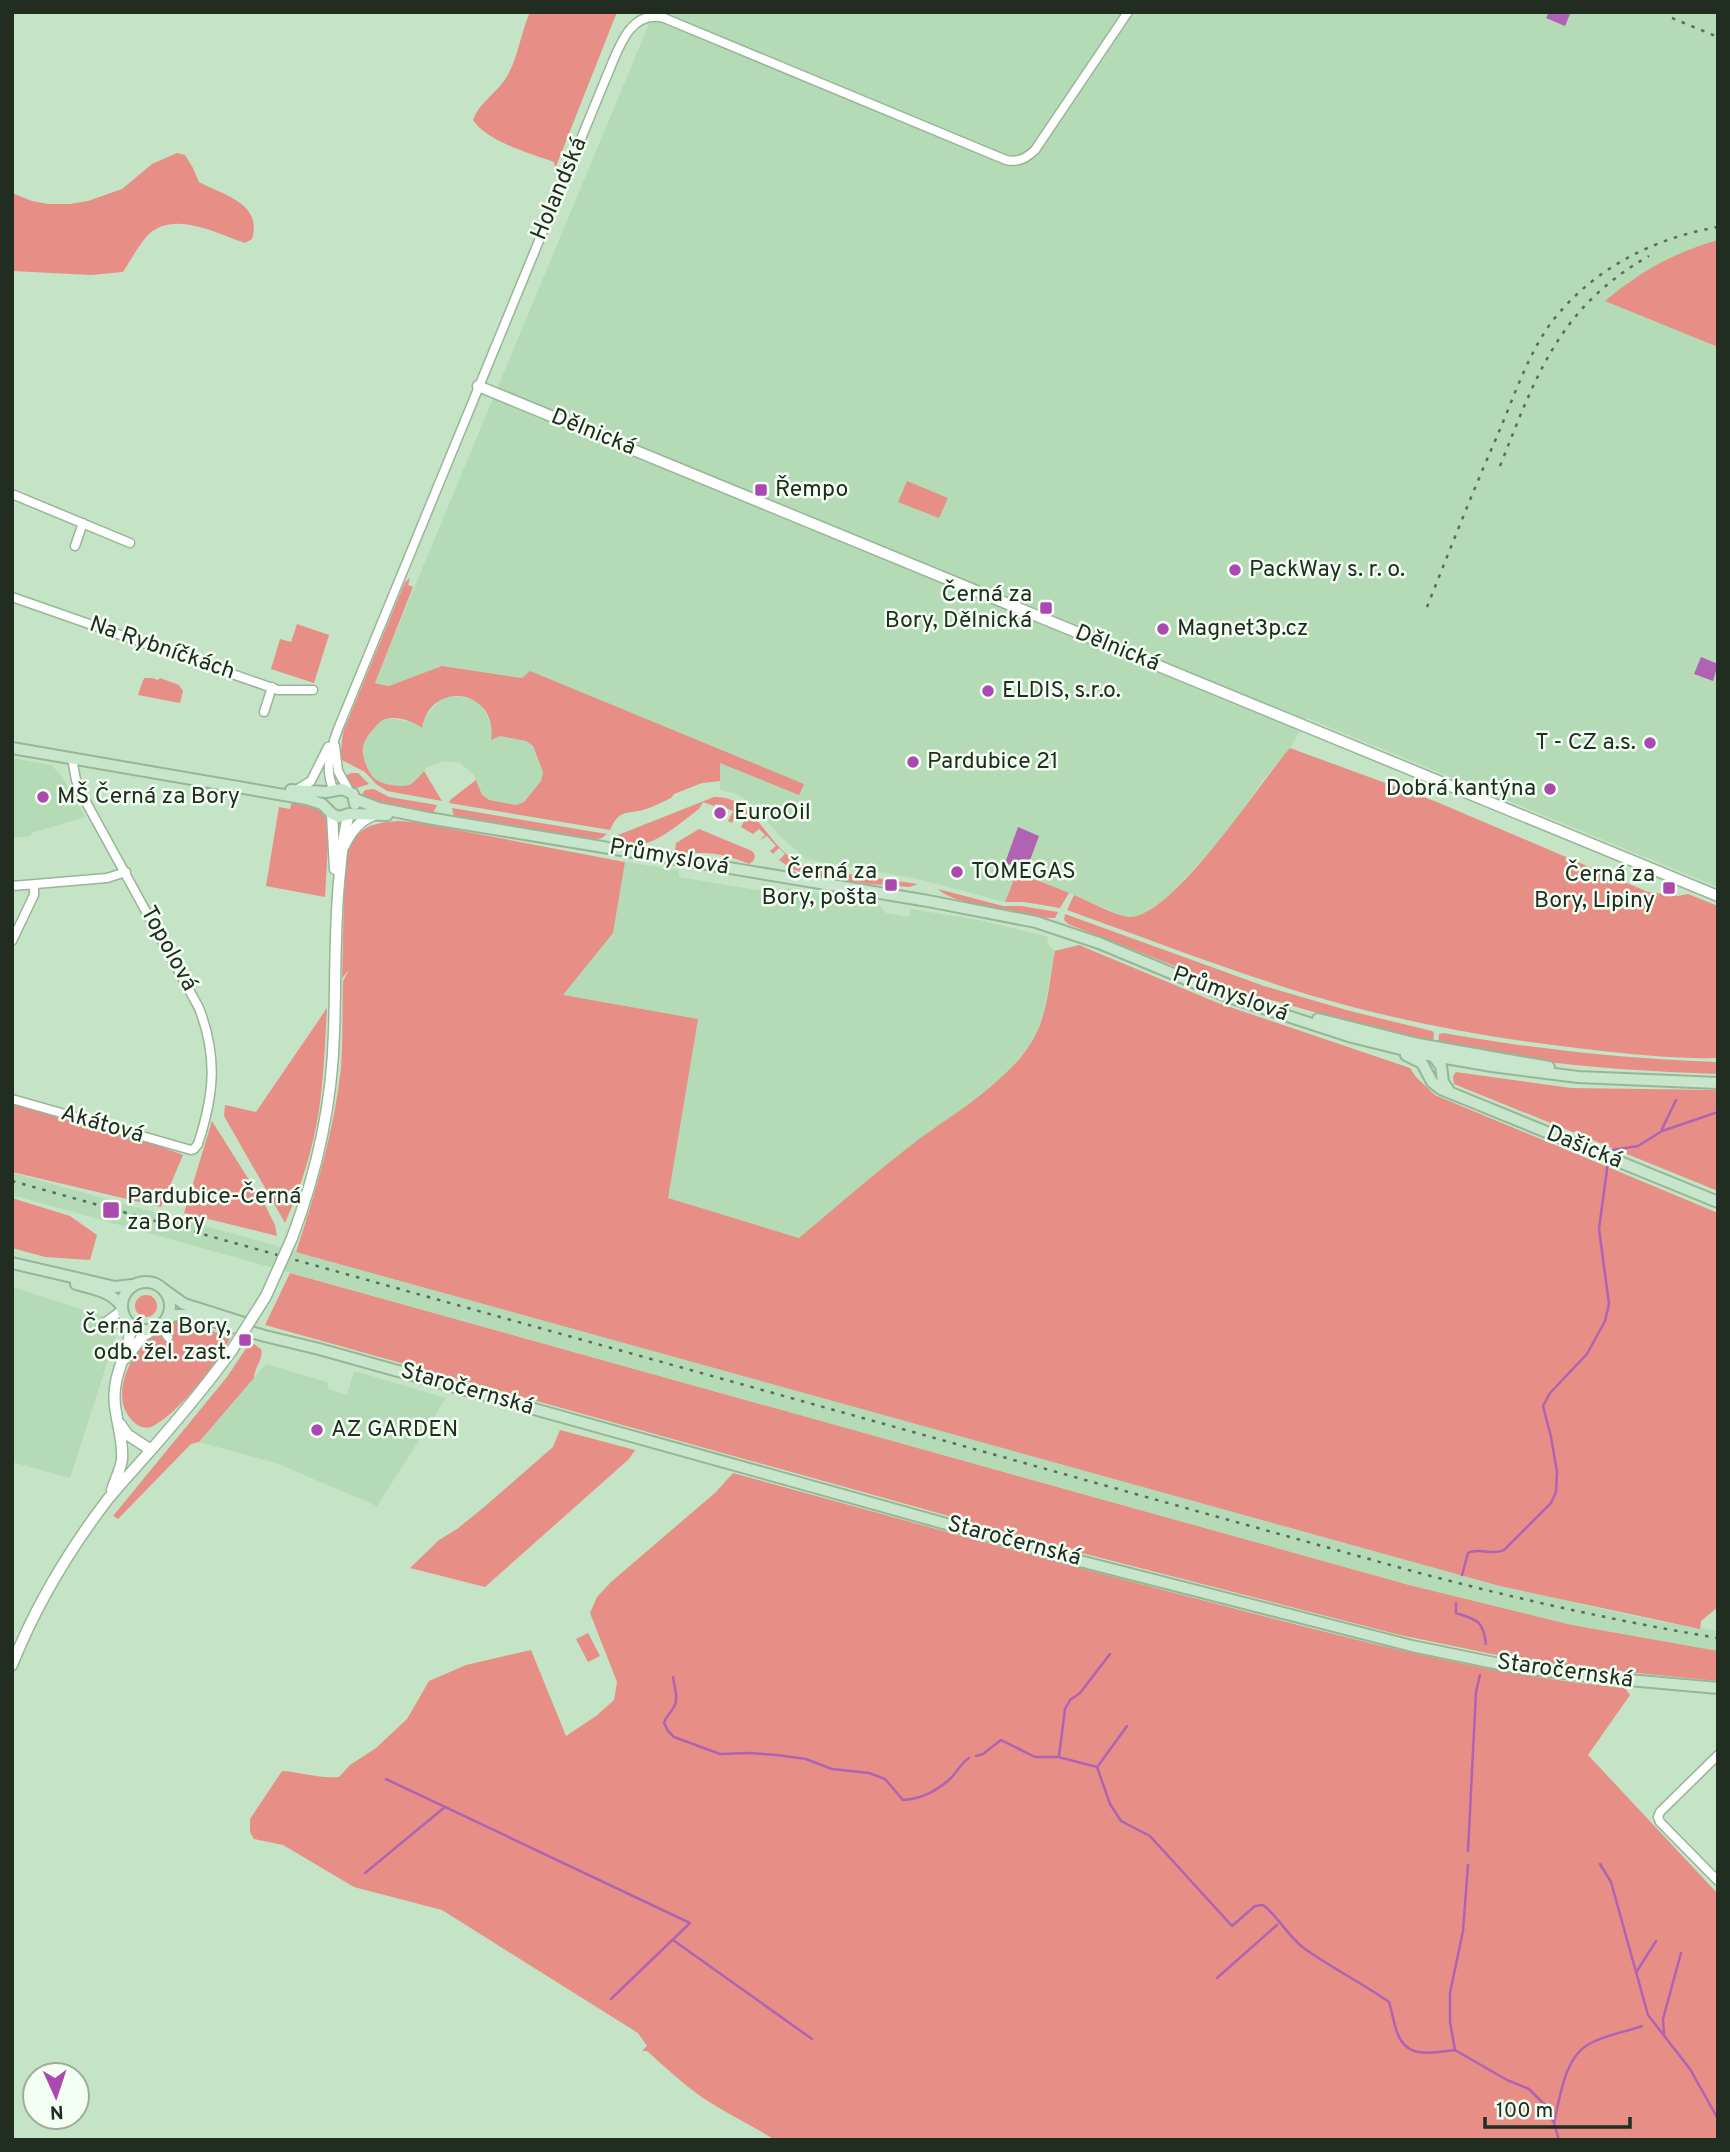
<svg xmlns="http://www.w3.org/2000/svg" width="1730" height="2152" viewBox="0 0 1730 2152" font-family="Overpass,sans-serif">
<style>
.built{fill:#b4dab6}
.green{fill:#e78f86}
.water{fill:#b063b2}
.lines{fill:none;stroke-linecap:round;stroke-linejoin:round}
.stream{stroke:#b063b2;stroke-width:2.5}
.minor-casing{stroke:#97b698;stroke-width:11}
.tertiary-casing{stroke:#97b698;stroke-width:13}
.secondary-casing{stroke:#97b698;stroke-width:14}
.minor{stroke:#fff;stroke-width:8}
.tertiary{stroke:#fff;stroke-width:10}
.secondary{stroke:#c8e6cc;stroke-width:10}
.rail{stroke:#5a6d5b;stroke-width:2.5;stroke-dasharray:3.5 7;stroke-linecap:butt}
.tertiary-bridge-casing{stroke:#97b698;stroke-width:13;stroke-linecap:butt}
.tertiary-bridge{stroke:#fff;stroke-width:10}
.poi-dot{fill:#ac49b0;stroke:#f2fff2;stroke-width:2.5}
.labels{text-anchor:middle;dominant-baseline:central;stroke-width:5;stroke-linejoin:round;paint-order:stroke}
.street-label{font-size:23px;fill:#212d21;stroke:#f2fff2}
.poi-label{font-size:23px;fill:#212d21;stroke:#f2fff2;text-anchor:start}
</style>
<rect width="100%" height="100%" fill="#c4e4c5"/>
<!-- built -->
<path class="built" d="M654 12H1718V887L1307 718 1290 748 1263 780 1229 830 1173 891 1150 911 1138 916 1127 917 1017 872 1005 902 918 879 805 859 782 838 748 801 737 794 720 790V749L522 678 443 666 389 686 375 682Z
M449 695 476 700 483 706 493 731 500 736 526 741 533 747 543 772 541 781 524 802 516 805 489 801 482 795 474 775 460 763 444 761 427 767 413 784 404 787 378 782 371 777 361 751 363 742 380 721 388 718 415 723 424 719 441 699Z
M12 758 51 765 62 776 85 817 31 833V836L12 838Z
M625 862 679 870V877L763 891 762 884 768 885 771 891 782 893 787 888 879 904 886 913 909 917 911 909 979 920 1049 937 1047 943 1055 951 1043 1015 1038 1031 1030 1045 1003 1077 859 1187 800 1238 668 1199 562 995 613 933Z
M12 1173 1584 1605 1662 1622 1718 1631V1651L1572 1625 1409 1585 12 1195Z
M12 1287 106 1317 116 1335 70 1478 12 1462Z
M266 1364 327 1382 329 1389 347 1395 354 1371 446 1398 377 1506 276 1463 199 1442Z"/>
<!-- green -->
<path class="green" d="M530 12H617L555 169 554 162C531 154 486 141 473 120 479 103 494 95 504 81 518 61 520 34 530 12Z
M177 153 185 155 193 168 199 182C223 195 263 203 252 239L245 243C217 234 173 209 147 236 138 246 131 260 123 272L91 275 12 271V193L32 201 48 204H70L88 201 122 189 152 164Z
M1718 240V347L1605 301C1641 271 1673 253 1718 240Z
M907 481 948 498 939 518 898 502Z
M410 578 408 585 413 587 375 683 389 686 442 666 522 678 530 671 804 784 799 795 720 763V781L702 783 674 794 671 798C662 802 653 807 643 810 625 814 619 810 610 830L449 803 450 800 476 780 482 795 489 800 516 805 524 802 541 781 543 772 533 746 526 741 500 736 491 740C499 690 431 678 422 728 413 721 392 714 381 721 377 724 374 729 370 733 362 744 361 749 365 762 371 778 375 782 392 785 410 788 412 785 424 771L442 801 387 791 376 784 365 772 340 759 343 732 405 582Z
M297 624 329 635 314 683 271 669 280 639 291 642Z
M145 678H152L158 680 160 678 179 685 183 691 180 703 138 695 143 680Z
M1290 748 1437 802 1648 892 1678 896 1688 894 1718 906V1058C1674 1059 1629 1054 1585 1049 1493 1039 1402 1022 1313 996 1230 971 1148 939 1067 910L1074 895C1088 901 1117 916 1129 917 1173 918 1260 782 1290 748Z
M352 773H358L369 784 354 789 343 776Z
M374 789 389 797 437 805 433 813 373 803 361 796 365 790Z
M714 797C753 795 766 844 796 861 812 870 831 871 848 874 871 877 895 881 918 884L910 887 870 884 809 875 792 869 779 860 785 854 779 848 773 854 770 851 776 846 767 836 760 840 765 835 759 829 753 834 741 827 744 821 735 817 732 823 728 821 733 811 716 804 714 806 703 802 699 809C680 823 643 858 620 840L618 835Z
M292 801C312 804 323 806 329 827L325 897 266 886 279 807 290 809Z
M452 808 607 834 602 838 593 840 454 817Z
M398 821 415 822 625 862 613 933 563 995 698 1019 668 1198 799 1238C837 1206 875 1173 914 1143 953 1114 1005 1084 1031 1043 1048 1017 1049 981 1055 951L1079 945 1218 1003 1410 1068 1416 1077 1435 1095 1718 1213V1607L1701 1621 1700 1629 1500 1586 296 1252C316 1191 334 1131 341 1068 343 1039 342 1010 343 981L349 970 342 978 345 857C356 828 369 823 398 821Z
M699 829 752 851C757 856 755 861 749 864 735 858 719 853 704 853 693 853 685 854 675 851L676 843Z
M1017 872 1069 893 1060 908 1024 902H1005Z
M938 889 1003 906H1021L1058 912 1055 918H1047C1024 913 952 905 938 889Z
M1065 914 1264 986 1350 1011 1432 1031 1434 1033 1433 1043 1388 1033 1236 990 1068 924 1064 920Z
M327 1008C325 1041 324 1076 319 1110 313 1149 301 1187 285 1223L224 1116 225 1105 256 1112Z
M1443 1033C1534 1049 1625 1059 1718 1062V1074C1624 1071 1530 1064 1438 1044L1439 1034Z
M1456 1072 1571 1088 1718 1090V1191L1454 1084 1453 1076Z
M12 1101 136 1137 183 1155 161 1207 12 1172Z
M212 1121 266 1207 275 1225 277 1236 184 1213Z
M12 1198 70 1216 97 1235 90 1260 45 1257 12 1248Z
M290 1273 1409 1585 1572 1625 1718 1651V1681L1596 1669 1516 1659 1400 1635 1074 1551 265 1325Z
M135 1306a11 11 0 1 1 22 0a11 11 0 1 1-22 0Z
M181 1319H196V1323L230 1339C215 1364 178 1415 151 1427 146 1429 140 1427 136 1424 111 1404 124 1368 141 1347 148 1338 155 1328 165 1339L173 1334 170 1330V1323Z
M249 1344H254L261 1349C264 1359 254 1368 254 1378L199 1442 191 1444 118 1519 113 1516 227 1377Z
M560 1430 635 1450 629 1459 485 1587 410 1568 439 1540 457 1529 483 1508 553 1447Z
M733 1473C897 1518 1061 1564 1225 1606 1359 1641 1487 1675 1625 1688L1630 1695 1588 1755 1718 1894V2140H775C751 2125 726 2113 703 2098 683 2084 665 2067 647 2051H642L647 2046 638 2033 442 1910 354 1887 283 1845 254 1839 250 1832V1819L282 1771C301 1772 320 1779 339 1777L350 1765 376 1748 407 1719 429 1681 466 1665 531 1650 566 1736 596 1716 614 1700 617 1682 590 1613 597 1597 611 1582 716 1492Z
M588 1633 600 1656 588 1662 576 1639Z"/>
<!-- water -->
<path class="water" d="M1549 12 1570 14 1565 26 1546 18Z
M1701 657 1718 664 1713 681 1694 674Z
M1018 827 1039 836 1026 871 1005 863Z"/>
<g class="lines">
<!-- stream -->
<path class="stream" d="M1662 1129 1676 1100
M1612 1150 1638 1146 1662 1131 1718 1112
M1462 1575 1468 1553C1479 1547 1492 1556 1504 1550L1551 1503 1556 1492 1557 1472 1551 1437 1543 1406 1550 1393 1587 1354 1605 1321 1609 1304 1599 1229 1608 1162
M1456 1603V1613C1477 1620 1483 1620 1486 1644
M673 1677C674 1686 679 1699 674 1707 670 1714 666 1716 664 1723L668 1731 674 1737 720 1754 748 1753 777 1755 806 1759 832 1769 869 1773 885 1779 903 1800C922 1799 936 1791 950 1779 957 1772 961 1763 969 1758
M976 1756 983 1754 1001 1740 1035 1757H1058L1097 1767 1110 1804 1121 1821 1150 1836 1232 1926 1255 1906 1263 1905C1279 1917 1288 1937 1305 1949 1332 1968 1362 1983 1389 2002 1392 2011 1393 2020 1396 2029 1405 2060 1429 2053 1455 2050
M1059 1756 1065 1709 1070 1700 1080 1693 1110 1654
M1098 1766 1127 1726
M386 1779 690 1923 611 1999
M1468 1851 1476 1692 1480 1675
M1600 1864 1611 1882 1648 2015 1690 2069 1718 2119
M1468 1865 1463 1931 1450 1993V2022L1455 2050 1507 2080 1529 2089 1545 2105 1554 2123 1559 2140
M365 1873 445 1807
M673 1940 812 2039
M1637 1971 1656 1941
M1217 1978 1277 1925
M1664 2035 1663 2019 1681 1953
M1554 2123C1560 2097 1564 2058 1589 2044 1605 2035 1625 2032 1642 2026"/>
<defs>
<path id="minor" d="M12 494 130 543
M75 546 83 523
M12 597 278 690H313
M264 712 272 687
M335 746 338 771 349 791
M298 789 311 781 328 747
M334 791C324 769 330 751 338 729L606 78C617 53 629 8 664 18L1006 160C1018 163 1027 158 1035 150L1128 12
M12 886 107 878 126 872
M12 941 34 895V885
M12 1099 191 1150 194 1149 198 1144C214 1095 218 1057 199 1008L81 793 76 780 72 758
M103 1324 122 1310
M160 1325 168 1337
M101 1326 128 1322
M1718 1755 1660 1812 1658 1817 1660 1822 1718 1881"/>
<path id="tertiary" d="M478 386 1718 896
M332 814 335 869
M344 846C350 833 360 820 374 815
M292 1238C317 1172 332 1104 334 1033 336 980 334 926 340 872 342 852 343 833 349 814
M126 1358 143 1336 154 1329
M120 1424 128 1435 151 1450
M112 1490C115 1480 121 1469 122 1459 124 1433 110 1409 116 1382 119 1363 132 1344 130 1324
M12 1665C36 1605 69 1550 108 1499 122 1482 137 1466 151 1450 179 1418 207 1385 232 1350"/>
<path id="secondary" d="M12 748 307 799 322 804 332 814 339 817 349 814 387 815
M291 790 326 792 342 789 353 794 355 804
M355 799 378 808 428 818 928 901 1036 922 1099 943 1229 997 1352 1037 1417 1053 1492 1066 1578 1077 1718 1083
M1318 1019 1418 1044 1549 1067
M1431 1053 1441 1066 1443 1082 1449 1091
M1406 1055 1422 1063 1432 1082 1441 1089 1718 1202
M12 1263 115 1287 132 1285
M122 1306a24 24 0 1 1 48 0a24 24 0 1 1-48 0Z
M76 1284C93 1289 112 1291 122 1307
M163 1289 184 1304 244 1323
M166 1320 174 1315H191L265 1336 319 1349 1072 1559 1412 1646 1514 1667 1595 1677 1718 1688"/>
</defs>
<!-- minor casing -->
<use href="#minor" class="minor-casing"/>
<!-- tertiary casing -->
<use href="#tertiary" class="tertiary-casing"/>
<!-- secondary casing -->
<use href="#secondary" class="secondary-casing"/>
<!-- minor -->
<use href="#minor" class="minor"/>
<!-- tertiary -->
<use href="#tertiary" class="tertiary"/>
<!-- secondary -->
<use href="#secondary" class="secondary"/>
<!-- rail -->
<path class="rail" d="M1672 18 1718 37
M1500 466C1536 376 1559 307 1649 256
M1427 607C1450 549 1473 491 1498 434 1513 399 1528 354 1551 323 1591 270 1653 238 1718 227
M12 1181 1412 1571C1513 1598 1615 1621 1718 1638"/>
<defs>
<path id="tertiary-bridge" d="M232 1350 266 1296 292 1238"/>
</defs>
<!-- tertiary-bridge casing -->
<use href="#tertiary-bridge" class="tertiary-bridge-casing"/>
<!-- tertiary-bridge -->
<use href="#tertiary-bridge" class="tertiary-bridge"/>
</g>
<!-- markers -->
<g class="poi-dot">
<rect x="754" y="483" width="14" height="14" rx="3.5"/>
<circle cx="1235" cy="570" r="7"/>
<rect x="1039" y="601" width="14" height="14" rx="3.5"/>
<circle cx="1163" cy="629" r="7"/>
<circle cx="988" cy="691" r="7"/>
<circle cx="1650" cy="743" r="7"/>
<circle cx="913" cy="762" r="7"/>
<circle cx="1550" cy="789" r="7"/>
<circle cx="43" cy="797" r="7"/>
<circle cx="720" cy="813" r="7"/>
<circle cx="957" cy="872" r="7"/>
<rect x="884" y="878" width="14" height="14" rx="3.5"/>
<rect x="1662" y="881" width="14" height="14" rx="3.5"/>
<rect x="102" y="1201" width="18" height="18" rx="3.5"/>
<rect x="238" y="1333" width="14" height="14" rx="3.5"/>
<circle cx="317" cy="1430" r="7"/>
</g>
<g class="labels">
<!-- street labels -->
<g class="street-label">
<text transform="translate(560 189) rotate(-67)">Holandská</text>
<text transform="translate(593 433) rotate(22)">Dělnická</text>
<text transform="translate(162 649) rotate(19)">Na Rybníčkách</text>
<text transform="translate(1117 649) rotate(22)">Dělnická</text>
<text transform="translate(669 858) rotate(10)">Průmyslová</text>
<text transform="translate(168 949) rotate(61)">Topolová</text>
<text transform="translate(1230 995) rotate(20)">Průmyslová</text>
<text transform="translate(102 1125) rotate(16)">Akátová</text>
<text transform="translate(1584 1148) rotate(22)">Dašická</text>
<text transform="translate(467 1390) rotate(16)">Staročernská</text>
<text transform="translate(1014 1542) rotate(15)">Staročernská</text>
<text transform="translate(1565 1672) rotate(8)">Staročernská</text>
</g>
<!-- poi labels -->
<g class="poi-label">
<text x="775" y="490">Řempo</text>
<text x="1249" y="570">PackWay s. r. o.</text>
<text x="1032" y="595" text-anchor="end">Černá za<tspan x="1032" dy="26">Bory, Dělnická</tspan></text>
<text x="1177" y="629">Magnet3p.cz</text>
<text x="1002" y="691">ELDIS, s.r.o.</text>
<text x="1636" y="743" text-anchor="end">T - CZ a.s.</text>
<text x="927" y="762">Pardubice 21</text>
<text x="1536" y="789" text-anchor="end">Dobrá kantýna</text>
<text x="57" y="797">MŠ Černá za Bory</text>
<text x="734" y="813">EuroOil</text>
<text x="877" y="872" text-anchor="end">Černá za<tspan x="877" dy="26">Bory, pošta</tspan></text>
<text x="971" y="872">TOMEGAS</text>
<text x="1655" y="875" text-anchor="end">Černá za<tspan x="1655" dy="26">Bory, Lipiny</tspan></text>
<text x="127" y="1197">Pardubice-Černá<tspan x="127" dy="26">za Bory</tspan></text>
<text x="231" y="1327" text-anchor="end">Černá za Bory,<tspan x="231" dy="26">odb. žel. zast.</tspan></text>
<text x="331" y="1430">AZ GARDEN</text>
</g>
</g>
<!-- border -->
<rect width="1730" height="2152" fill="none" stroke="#212d21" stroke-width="28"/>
<!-- north arrow -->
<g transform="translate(56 2096) rotate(177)"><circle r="33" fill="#f2fff2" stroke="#9eab9e" stroke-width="2"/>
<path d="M0-5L12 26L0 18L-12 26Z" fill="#ac49b0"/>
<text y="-10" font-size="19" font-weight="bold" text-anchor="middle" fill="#212d21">N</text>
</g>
<!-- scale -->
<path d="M1485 2117v10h145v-10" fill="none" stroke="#212d21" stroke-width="3.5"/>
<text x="1496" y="2117" font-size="21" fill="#212d21" stroke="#f2fff2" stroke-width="5" paint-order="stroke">100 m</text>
</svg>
